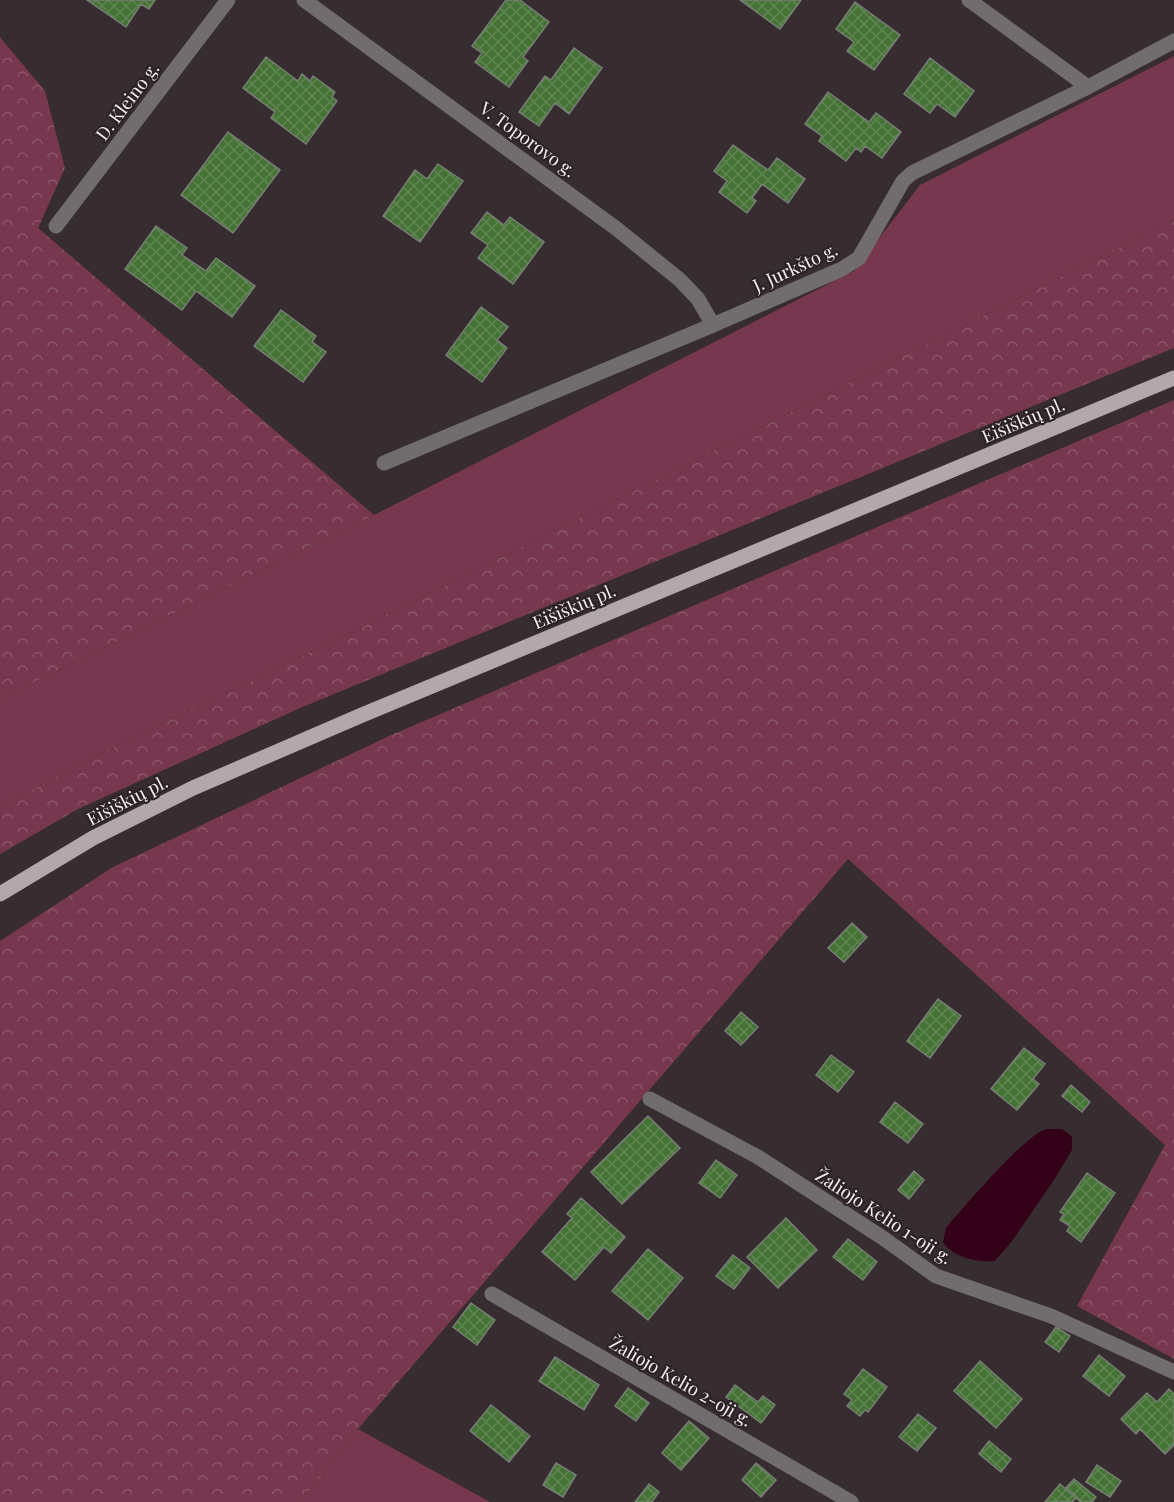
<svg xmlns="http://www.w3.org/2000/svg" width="1174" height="1502" viewBox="0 0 1174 1502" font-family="'Playfair Display',serif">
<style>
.green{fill:#77384f}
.forest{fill:url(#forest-crowns)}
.water{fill:#340218}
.building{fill:url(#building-cross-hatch);stroke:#777e75;stroke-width:1.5}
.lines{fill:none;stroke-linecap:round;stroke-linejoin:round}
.minor{stroke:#716c6d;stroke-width:15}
.major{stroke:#b2a7aa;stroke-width:15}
.labels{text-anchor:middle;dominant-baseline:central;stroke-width:4.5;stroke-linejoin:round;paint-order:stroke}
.street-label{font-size:18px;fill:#f5eef0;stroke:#2d2326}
</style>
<defs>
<pattern id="forest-crowns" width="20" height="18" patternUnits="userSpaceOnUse" patternTransform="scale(1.5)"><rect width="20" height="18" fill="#77384f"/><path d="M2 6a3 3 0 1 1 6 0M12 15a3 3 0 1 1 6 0" fill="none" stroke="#8b5569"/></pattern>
<pattern id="building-cross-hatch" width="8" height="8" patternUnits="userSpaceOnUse" patternTransform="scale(1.5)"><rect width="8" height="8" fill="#457235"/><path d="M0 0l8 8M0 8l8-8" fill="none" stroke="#608653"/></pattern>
</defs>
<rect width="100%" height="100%" fill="#372c2f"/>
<!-- green -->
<path class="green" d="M1174 56V220L374 621 77 765 0 808V699L374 515 854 271 920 185Z
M358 1429 490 1502H301Z"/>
<!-- forest -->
<path class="forest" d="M0 37 45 91 65 168 38 228 374 515 0 699Z
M1174 220V348L300 708 78 809 0 854V808L77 765 374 621Z
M1174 400V1359L1077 1306 1165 1145 848 859 358 1429 301 1502H0V941L113 867 389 736Z"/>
<!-- water -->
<path class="water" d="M1046 1129H1062L1069 1134 1072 1137V1150L1054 1180 1012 1241 995 1261C978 1263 952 1257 943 1242L946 1228C963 1208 1024 1136 1046 1129Z"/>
<!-- building -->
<path class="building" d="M87 0H155L149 9 141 4 126 27Z
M506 0H520L549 22 523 57 528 61 509 87 475 62 482 53 472 46Z
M740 0H801L780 29Z
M855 2 900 35 874 70 847 51 854 42 836 29Z
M574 48 602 68 569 114 555 103 539 126 519 112 545 76 551 80Z
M266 57 298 81 302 74 310 81 313 76 335 92 332 97 337 101 306 144 271 118 275 112 243 88Z
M930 58 974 91 955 117 937 104 930 113 904 94Z
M828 92 869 122 876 113 901 132 882 158 865 146 861 152 856 148 846 161 819 141 822 136 805 124Z
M228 132 280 170 233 233 181 195Z
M733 145 768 170 777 158 805 179 788 203 762 184 752 198 756 201 747 213 719 192 727 181 714 171Z
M438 164 463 181 420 242 383 216 415 170 427 179Z
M487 212 504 225 510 217 544 242 513 284 478 258 488 245 471 233Z
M156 226 187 248 182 255 206 271 216 258 255 286 232 317 196 291 182 310 125 269Z
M481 307 508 327 497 340 507 348 482 382 446 355Z
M281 310 316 336 312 342 326 352 303 382 254 346Z
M852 923 867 937 844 962 828 948Z
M938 999 961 1016 930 1058 907 1041Z
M741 1012 758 1027 741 1045 725 1031Z
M1024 1048 1045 1064 1033 1079 1039 1084 1017 1110 991 1089Z
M831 1055 854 1072 838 1092 816 1075Z
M1071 1085 1090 1102 1082 1112 1062 1096Z
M895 1102 923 1124 908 1143 880 1122Z
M648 1116 680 1148 622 1204 591 1172Z
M716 1160 737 1175 720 1198 699 1183Z
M914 1171 924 1180 909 1199 898 1190Z
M1087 1173 1115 1193 1081 1242 1067 1231 1070 1226 1060 1220 1064 1214 1060 1212Z
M581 1198 625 1237 611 1253 604 1247 575 1280 542 1252 572 1218 567 1214Z
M786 1218 817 1250 778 1288 747 1257Z
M848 1239 877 1262 863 1280 833 1257Z
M648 1249 683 1278 648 1320 612 1291Z
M733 1255 750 1268 734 1289 716 1276Z
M471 1303 495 1320 477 1345 453 1327Z
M1056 1327 1070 1336 1059 1352 1045 1342Z
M1099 1355 1125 1376 1109 1396 1083 1376Z
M555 1357 599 1385 584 1410 539 1381Z
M980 1361 1022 1399 996 1428 954 1391Z
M863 1369 887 1387 868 1412 865 1410 860 1416 847 1406 852 1400 844 1394Z
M735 1385 758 1402 763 1396 775 1405 761 1423 726 1397Z
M628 1388 649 1403 636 1421 615 1406Z
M1169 1389 1174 1394V1445L1165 1454 1140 1429 1136 1434 1121 1419 1147 1393 1157 1402Z
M491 1405 530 1436 509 1462 470 1431Z
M918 1414 936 1428 917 1451 899 1437Z
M689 1421 709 1438 681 1470 662 1453Z
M989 1441 1011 1459 1001 1472 979 1454Z
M556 1463 576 1475 563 1497 543 1485Z
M756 1463 776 1480 761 1497 742 1480Z
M1097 1465 1121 1481 1110 1497 1086 1482Z
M1074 1479 1096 1497 1092 1502H1081L1065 1489Z
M649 1484 659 1492 652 1502H635Z
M1060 1484 1076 1498 1072 1502H1045Z"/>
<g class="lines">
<!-- minor -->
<path class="minor" d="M304 0 617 229 680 280 698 299 713 325
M969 0 1088 87
M56 226 228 0
M384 463 713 325 842 269 859 258 903 181 912 173 1088 87 1174 41
M650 1099 758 1157 883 1238 936 1276 1051 1316 1174 1372
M492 1294 851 1502"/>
<!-- major -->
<path class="major" d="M0 894 93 838 193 788 362 715 1174 378"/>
</g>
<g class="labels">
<!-- street labels -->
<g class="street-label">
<text transform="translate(127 101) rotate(-53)">D. Kleino g.</text>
<text transform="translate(528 139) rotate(36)">V. Toporovo g.</text>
<text transform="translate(795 267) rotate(-25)">J. Jurkšto g.</text>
<text transform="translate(1023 420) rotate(-23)">Eišiškių pl.</text>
<text transform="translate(574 606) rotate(-23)">Eišiškių pl.</text>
<text transform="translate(127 800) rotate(-27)">Eišiškių pl.</text>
<text transform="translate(884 1216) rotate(33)">Žaliojo Kelio 1-oji g.</text>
<text transform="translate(681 1381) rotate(30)">Žaliojo Kelio 2-oji g.</text>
</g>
</g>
</svg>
